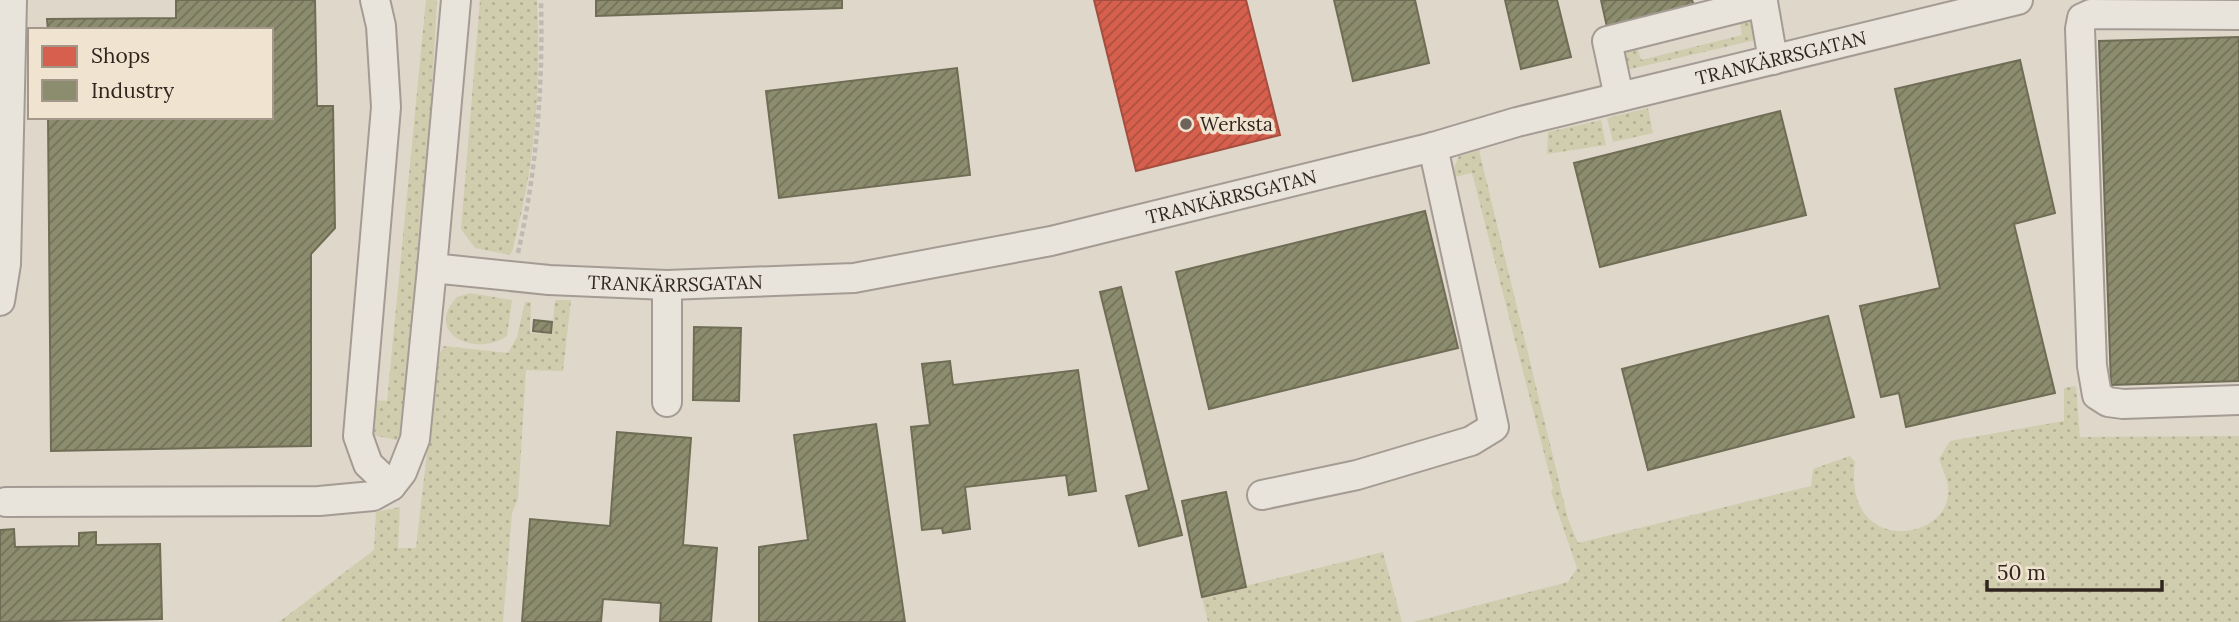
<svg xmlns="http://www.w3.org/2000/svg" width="2239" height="622" viewBox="0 0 2239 622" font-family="Lora,serif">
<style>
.green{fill:url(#green-dots)}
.shops{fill:url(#shops-hatch);stroke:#a44e3f;stroke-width:2}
.industry{fill:url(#industry-hatch);stroke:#706d56;stroke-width:2}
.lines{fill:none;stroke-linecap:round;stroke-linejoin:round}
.minor-casing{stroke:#a49c94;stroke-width:32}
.path{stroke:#c0bab3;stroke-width:4.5;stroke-dasharray:5 3.5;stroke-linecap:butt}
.minor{stroke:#e8e3db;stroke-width:28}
.poi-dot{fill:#6d635a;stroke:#f0e3d0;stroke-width:2.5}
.labels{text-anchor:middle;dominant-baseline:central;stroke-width:7;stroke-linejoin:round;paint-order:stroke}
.street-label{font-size:19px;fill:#30251e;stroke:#f0e3d0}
.poi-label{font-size:19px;fill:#30251e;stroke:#f0e3d0;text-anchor:start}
</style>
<defs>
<pattern id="green-dots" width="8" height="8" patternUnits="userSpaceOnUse" patternTransform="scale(1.75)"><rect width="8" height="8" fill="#d0ccae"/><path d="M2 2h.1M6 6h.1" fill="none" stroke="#b3af95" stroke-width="1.8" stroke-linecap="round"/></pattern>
<pattern id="shops-hatch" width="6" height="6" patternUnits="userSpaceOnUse" patternTransform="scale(1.75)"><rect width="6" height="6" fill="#d6604d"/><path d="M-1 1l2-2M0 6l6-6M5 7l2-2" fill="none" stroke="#ae4f3f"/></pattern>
<pattern id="industry-hatch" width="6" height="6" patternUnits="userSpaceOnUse" patternTransform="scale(1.75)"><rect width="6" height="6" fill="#8c8c6e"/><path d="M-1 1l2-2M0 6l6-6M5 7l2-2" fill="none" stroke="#73725a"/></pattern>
</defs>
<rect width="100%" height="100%" fill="#dfd7ca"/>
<!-- green -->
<path class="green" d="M426 0H437L429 142 420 219 404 430 397 440 371 435 372 400 387 401Z
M480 0H537C541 78 536 159 516 235 514 242 514 248 510 255L475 248 461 229Z
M1739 17 1754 24 1755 40 1622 71 1623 50 1636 43 1641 60 1742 35Z
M1648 108 1653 133 1613 142 1607 118Z
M1601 120 1606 145 1547 154 1548 132Z
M1479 150 1568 519 1578 543 1811 486 1813 469 1850 456 1855 462C1843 553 1942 543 1948 496 1950 484 1943 470 1939 459L1950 441 2064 421V388L2076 386 2080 437 2239 436V622H1413L1568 582 1577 568 1551 492 1553 488 1472 173 1455 177 1454 168 1459 156Z
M470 293 512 300 507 336C475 358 423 333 457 297Z
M555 300H571L563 371 526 370 518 499 512 513 503 622H279L374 550 376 512 400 507 398 548H416L438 356 444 346 508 353 517 337 525 302H531L530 333 552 334Z
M1383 552 1402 622H1208L1202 597Z"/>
<!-- shops -->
<path class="shops" d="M1094 0H1246L1280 135 1136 171Z"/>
<!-- industry -->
<path class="industry" d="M176 0H315L317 106H333L335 228 311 254V446L51 451 48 117H271V30H48L47 19 176 18Z
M596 0H842V8L596 16Z
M1334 0H1415L1429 63 1353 81Z
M1505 0H1557L1571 57 1521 69Z
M1601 0H1692L1694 6 1607 27Z
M2239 37V381L2111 385 2099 41Z
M2020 60 2055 213 2014 224 2055 393 1906 427 1899 393 1881 397 1860 306 1940 288 1895 89Z
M957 68 970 175 779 198 766 91Z
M1780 111 1806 215 1600 267 1574 163Z
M1425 211 1458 348 1209 409 1176 272Z
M1121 287 1182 535 1139 546 1126 496 1149 490 1100 292Z
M1828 316 1854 417 1648 470 1622 369Z
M534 320 552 322 551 333 533 331Z
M694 327 741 328 739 401 693 400Z
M950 361 953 385 1078 370 1096 491 1069 495 1066 475 965 487 970 529 943 533 942 528 922 530 911 427 930 425 922 364Z
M876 424 905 622H759V547L808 540 794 435Z
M617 432 691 438 683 545 717 548 711 622H660L661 603 603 599 601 622H522L530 519 610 526Z
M1226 492 1246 587 1202 597 1182 501Z
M14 529 15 547 79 546V533L96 532V545L160 544 162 619 0 622V530Z"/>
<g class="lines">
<defs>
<g id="minor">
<path d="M375 0 381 26 386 107 358 436 368 464 391 486"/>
<path id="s1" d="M456 0 432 268 549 280 667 285 854 278 1051 241 1433 147 1517 122 2018 0"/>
<path d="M2239 15 2091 14 2082 18 2080 29 2092 366 2097 395 2108 402 2123 404 2239 400"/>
<path d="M1619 97 1607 41 1763 2 1773 60"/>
<path d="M667 285V402"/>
<path d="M0 301 6 264 12 0"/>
<path d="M1262 495 1357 475 1471 441 1494 427 1433 147"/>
<path d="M6 502 319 501 373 496 391 486 402 472 415 439 432 268"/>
</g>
</defs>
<!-- minor casing -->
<use href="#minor" class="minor-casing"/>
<!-- path -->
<path class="path" d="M518 253C537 168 543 87 541 0"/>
<!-- minor -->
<use href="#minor" class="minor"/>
</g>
<!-- markers -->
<circle class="poi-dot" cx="1186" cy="124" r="7"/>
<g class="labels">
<!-- street labels -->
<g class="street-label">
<text stroke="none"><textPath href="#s1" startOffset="1645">TRANKÄRRSGATAN</textPath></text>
<text stroke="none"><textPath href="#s1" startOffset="1078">TRANKÄRRSGATAN</textPath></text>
<text stroke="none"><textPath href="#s1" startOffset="513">TRANKÄRRSGATAN</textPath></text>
</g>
<!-- poi labels -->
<g class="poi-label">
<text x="1200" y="124">Werksta</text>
</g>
</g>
<!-- legend -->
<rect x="28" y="28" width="245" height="91" fill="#f0e3d0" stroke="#a39789" stroke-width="2"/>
<rect x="42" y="46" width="35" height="21" fill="#d6604d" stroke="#a39789" stroke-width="2"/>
<text x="91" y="63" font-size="21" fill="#30251e">Shops</text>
<rect x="42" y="80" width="35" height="21" fill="#8c8c6e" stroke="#a39789" stroke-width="2"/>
<text x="91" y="98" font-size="21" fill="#30251e">Industry</text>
<!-- scale -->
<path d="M1987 580v10h175v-10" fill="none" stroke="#30251e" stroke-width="3.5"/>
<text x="1997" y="580" font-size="21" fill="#30251e" stroke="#f0e3d0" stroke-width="5" paint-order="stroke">50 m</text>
</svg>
